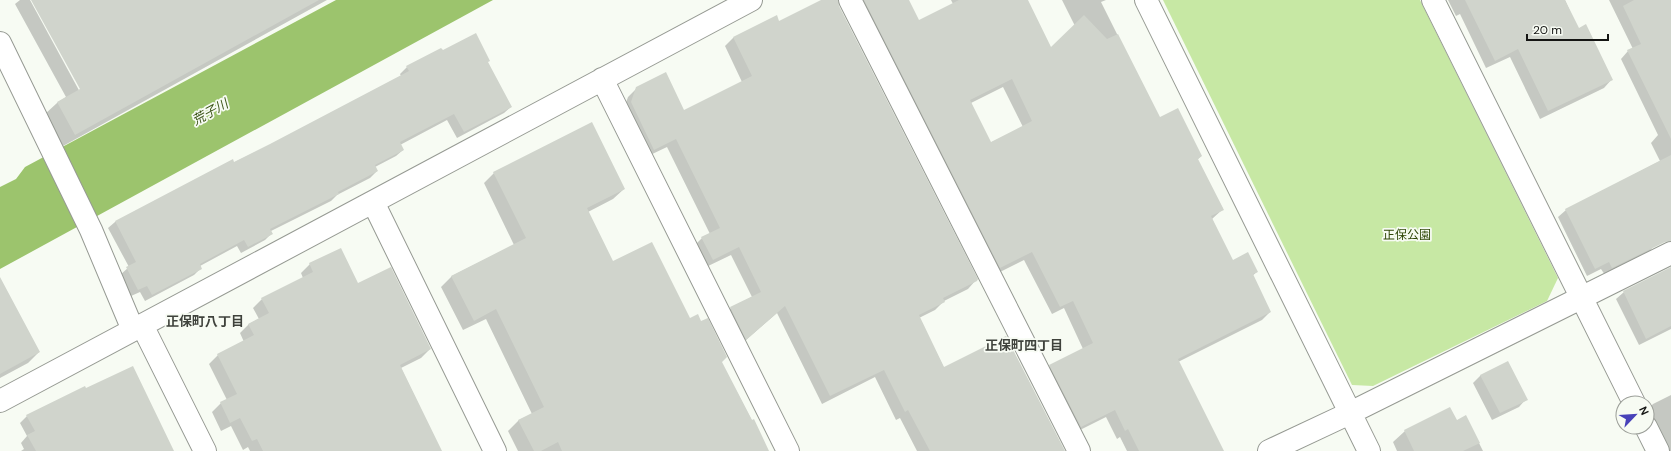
<svg xmlns="http://www.w3.org/2000/svg" width="1671" height="451" viewBox="0 0 1671 451" font-family="'DM Sans','Noto Sans JP',sans-serif">
<style>
.green{fill:#c7e8a4}
.water{fill:#9cc46d}
.shadow{fill:#0003;fill-rule:evenodd}
.building{fill:#d0d4cc;fill-rule:evenodd}
.lines{fill:none;stroke-linecap:round;stroke-linejoin:round}
.minor-casing{stroke:#969a93;stroke-width:24}
.minor{stroke:#fff;stroke-width:22}
.labels{text-anchor:middle;dominant-baseline:central;stroke-width:3.5;stroke-linejoin:round;paint-order:stroke}
.park-label{font-size:12px;fill:#2f4707;stroke:#f7fbf3}
.water-label{font-size:13px;font-style:italic;fill:#3b5417;stroke:#f7fbf3}
.neighbourhood-label{font-size:13px;font-weight:bold;fill:#3f423c;stroke:#f7fbf3}
</style>
<rect width="100%" height="100%" fill="#f7fbf3"/>
<!-- green -->
<path class="green" d="M1163 0H1420L1558 278 1547 301 1373 386 1352 385Z"/>
<!-- water -->
<path class="water" d="M336 0H493L0 269V187L16 179 25 167Z"/>
<!-- shadow -->
<path class="shadow" d="M20 0H30L81 94 83 93 32 0H327L63 146 45 114 57 103 66 97 15 4Z
M823 0H830L976 280 968 289 944 301 935 310 919 318 944 368 1064 451H917L900 418 896 420 875 377 822 404 777 313 738 347 722 316 731 308 752 297 731 255 704 268 694 246 702 238 710 234 667 147 646 157 623 111 628 97 637 88 684 111 742 82 725 46 733 38 776 17 779 22Z
M850 0H908L918 22 953 4 951 0H1026L1050 49 1075 26 1062 0H1106L1101 2 1159 118 1201 156 1197 160 1223 209 1212 219 1232 261 1257 272 1252 276 1270 312 1262 320 1178 362 1222 451H1127L1120 437 1117 439 1106 417 1072 434 1042 374 1050 366 1083 349 1064 308 1052 314 1024 260 992 276ZM1003 87 1023 127 990 143 971 103Z
M1448 0H1565L1578 29 1612 79 1604 88 1540 119 1510 57 1486 68 1460 14 1456 16Z
M1609 0H1671V225L1648 253 1605 275 1601 269 1587 276 1558 217 1566 210 1660 161 1651 143 1658 135 1621 59 1628 51 1633 49Z
M442 52 487 63 511 107 504 113 457 138 447 120 400 145 403 150 396 156 375 167 377 171 370 178 337 195 331 201 271 231 272 233 265 240 241 253 237 246 200 266 201 268 194 275 145 301 140 292 131 296 120 275 129 267 108 228 115 222 232 161 233 163 270 145 401 76 400 74 407 67Z
M494 173 624 189 613 199 588 212 613 263 689 320 721 362 768 451H518L508 431 519 420 532 414 486 319 463 330 441 287 452 276 514 245 484 183Z
M310 264 358 284 430 349 421 358 401 368 441 451H250L248 447 243 450 231 426 221 431 212 412 221 403 227 400 209 364 218 355 244 342 240 333 249 324 259 319 253 308 262 299 303 278 301 273Z
M1671 277V329L1639 345 1616 299 1624 292Z
M0 306 39 352 28 363 0 378Z
M1481 375 1526 399 1519 407 1492 420 1473 383Z
M1671 395V451H1668L1647 410 1653 404Z
M27 416 173 451H21L24 449 21 443 27 436 20 423Z
M1466 417 1483 451H1397L1393 442 1405 431 1457 422Z"/>
<!-- building -->
<path class="building" d="M31 0H319L75 135 57 102 80 89Z
M821 0H838L839 6 978 279 977 281 943 298 945 302 919 315 944 367 1006 336 1065 451H930L908 410 905 412 884 370 830 396 785 306 746 340 730 307 761 292 739 247 713 260 701 237 720 228 676 139 654 150 631 102 636 87 666 72 684 110 752 76 733 37 777 15 779 21Z
M864 0H909L919 20 959 0H1028L1051 47 1084 15 1107 39 1118 34 1160 117 1178 108 1202 156 1198 159 1224 210 1211 216 1233 260 1248 252 1258 272 1253 274 1271 312 1178 359 1224 451H1139L1128 429 1125 431 1115 410 1081 427 1049 365 1093 343 1073 301 1060 307 1032 252 1000 268ZM1012 79 1032 121 991 142 970 100Z
M1465 0H1565L1579 28 1586 24 1613 80 1548 111 1518 49 1495 61Z
M1634 0H1671V139L1627 50 1641 44 1623 6Z
M476 33 490 61 488 62 512 107 464 132 454 114 400 142 404 150 375 165 378 171 338 192 339 194 270 229 273 234 248 247 244 240 200 264 202 269 152 295 147 286 138 290 126 267 136 262 115 221 233 159 234 162 270 144 409 71 406 66 441 48 443 50Z
M592 122 625 189 587 208 613 261 652 242 690 318 698 314 701 321 708 318 727 357 722 362 752 420 754 419 769 451H562L558 442 541 451H534L518 420 544 407 496 309 474 321 451 276 526 238 493 172Z
M1671 155V241L1665 242 1612 268 1609 262 1595 269 1565 209Z
M341 248 358 283 391 267 431 349 400 365 442 451H263L257 439 252 441 240 418 230 423 220 402 237 394 217 354 254 335 248 324 269 313 261 298 313 272 309 263Z
M1671 267V326L1646 339 1623 291Z
M0 277 40 352 0 374Z
M1508 361 1528 400 1500 413 1480 375Z
M133 366 174 451H36L27 435 35 431 26 415 85 386 86 388Z
M1450 407 1457 420 1466 415 1480 443 1463 451H1414L1404 430Z"/>
<g class="lines">
<defs>
<path id="minor" d="M850 0 1079 451
M1146 0 1369 451
M1433 0 1634 403
M0 43 91 230 133 330
M602 79 788 451
M373 202 495 451
M142 325 205 451
M0 401 751 0
M1646 427 1658 451
M1269 451 1350 413 1671 253"/>
</defs>
<!-- minor casing -->
<use href="#minor" class="minor-casing"/>
<!-- minor -->
<use href="#minor" class="minor"/>
</g>
<g class="labels">
<!-- park labels -->
<g class="park-label">
<text x="1407" y="235">正保公園</text>
</g>
<!-- water labels -->
<g class="water-label">
<text transform="translate(210 112) rotate(-29)">荒子川</text>
</g>
<!-- neighbourhood labels -->
<g class="neighbourhood-label">
<text x="205" y="321">正保町八丁目</text>
<text x="1024" y="345">正保町四丁目</text>
</g>
</g>
<!-- north arrow -->
<g transform="translate(1635 415) rotate(65)"><circle r="19" fill="#f7fbf3" stroke="#9c9f99"/>
<path d="M0-3L7 15L0 10L-7 15Z" fill="#4842b9"/>
<text y="-6" font-size="11" font-weight="bold" text-anchor="middle" fill="#141513">N</text>
</g>
<!-- scale -->
<path d="M1527 34v6h81v-6" fill="none" stroke="#141513" stroke-width="2"/>
<text x="1533" y="34" font-size="12" fill="#141513" stroke="#f7fbf3" stroke-width="3" paint-order="stroke">20 m</text>
</svg>
